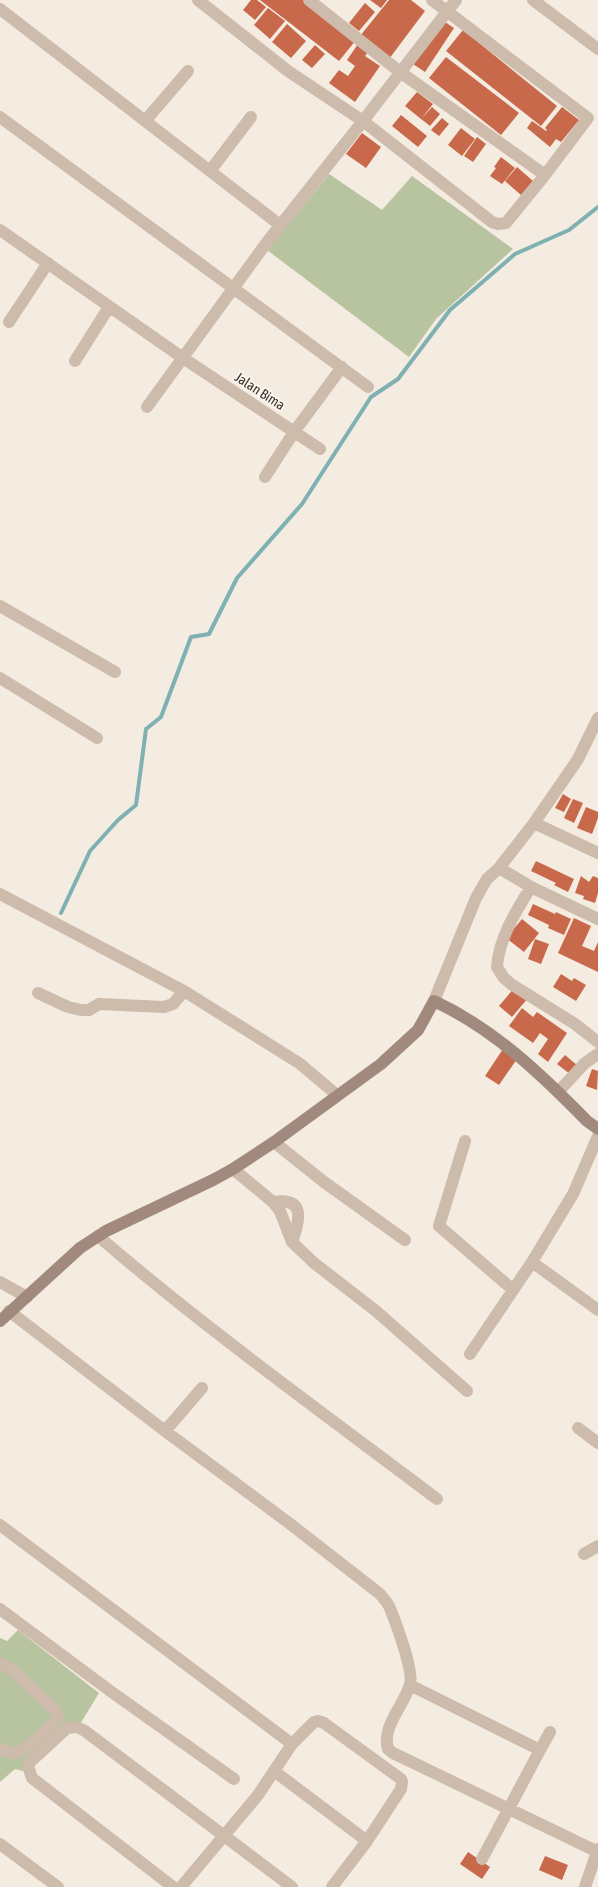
<svg xmlns="http://www.w3.org/2000/svg" width="598" height="1887" viewBox="0 0 598 1887" font-family="'Asap Condensed',sans-serif">
<style>
.green{fill:#b8c4a0}
.lines{fill:none;stroke-linecap:round;stroke-linejoin:round}
.stream{stroke:#7fb0b2;stroke-width:4}
.building{fill:#c8694b}
.street{stroke:#cdbbac;stroke-width:12}
.secondary{stroke:#a18a7d;stroke-width:12}
.labels{text-anchor:middle;dominant-baseline:central;stroke-width:4;stroke-linejoin:round;paint-order:stroke}
.street-label{font-size:14px;fill:#3b302b;stroke:#fbf5ee}
</style>
<rect width="100%" height="100%" fill="#f4ebe1"/>
<!-- green -->
<path class="green" d="M329 174 382 210 412 176 513 249 436 319 409 357 267 250Z
M18 1630 99 1693 82 1721 23 1771 15 1769 0 1782V1638L7 1641Z"/>
<g class="lines">
<!-- stream -->
<path class="stream" d="M61 913 90 851 118 820 136 805 146 729 161 717 191 637 209 634 237 578 302 504 371 397 398 379 450 310 515 254 569 230 598 207"/>
</g>
<!-- building -->
<path class="building" d="M251 0H257L266 7 255 20 243 10Z
M260 0H303L356 40 339 61Z
M370 0H387L381 8Z
M389 0H411L425 11 389 59 360 36Z
M365 3 375 12 359 31 349 23Z
M268 8 285 21 270 39 254 25Z
M442 20 454 28 425 72 413 64Z
M287 24 306 41 291 58 272 42Z
M463 30 557 106 541 126 446 51Z
M358 44 368 52 365 56 380 66 355 102 329 83 339 70 348 76 355 66 347 60Z
M315 45 325 54 312 68 302 60Z
M446 57 519 113 501 135 429 78Z
M417 92 433 104 421 119 405 106Z
M432 107 440 114 430 126 421 119Z
M562 107 579 120 561 142 556 139 550 147 527 128 532 121 546 131 547 130 545 128Z
M401 115 427 136 418 147 392 126Z
M442 118 449 124 439 136 431 130Z
M461 128 475 139 462 156 448 145Z
M362 133 381 147 366 168 346 154Z
M477 137 486 144 473 162 464 156Z
M501 157 515 168 502 184 490 176 496 168 494 167Z
M517 167 533 181 521 195 505 181Z
M563 794 571 799 564 812 555 808Z
M573 799 583 803 574 823 564 818Z
M586 807 598 812V818L592 834 577 828Z
M536 861 574 879 568 892 554 885 556 883 531 871Z
M581 876 589 882 593 876 598 878V893L595 903 583 899 584 896 575 893Z
M533 904 555 914 556 912 571 919 564 935 548 928 549 925 528 915Z
M574 918 591 926 582 946 594 951 598 942V972L558 953Z
M522 919 539 933 524 952 506 938Z
M535 939 549 944 541 964 528 959Z
M561 974 572 981 574 978 586 985 576 1001 553 987Z
M515 987 528 998 512 1017 499 1006Z
M522 1008 533 1017 537 1012 567 1033 548 1062 538 1054 548 1039 540 1033 533 1043 509 1026Z
M503 1049 517 1059 499 1085 485 1076Z
M565 1055 577 1065 570 1074 557 1064Z
M592 1069 598 1071 597 1090 586 1086Z
M468 1852 490 1867 482 1879 460 1864Z
M545 1856 568 1865 562 1880 539 1870Z"/>
<g class="lines">
<!-- street -->
<path class="street" d="M198 0 288 71 363 121 492 222 498 224 506 223 545 175 588 118 432 0
M309 0 400 72 545 175
M533 0 598 49
M0 9 280 225
M0 117 368 387
M145 121 188 71
M210 171 251 117
M0 230 183 358 320 449
M9 322 48 263
M75 361 109 307
M147 407 267 242 363 121 456 0
M265 477 294 432 342 367
M0 606 115 672
M0 678 97 738
M534 823 598 853
M499 868 531 887 598 919
M531 887C516 911 499 938 497 967L504 978 511 984 575 1024 598 1042
M0 894 184 991 299 1063 337 1095
M38 993 68 1007 81 1010H89L99 1004 164 1007 173 1004 184 991
M434 1001 476 898 487 879 499 868 534 823 578 759 598 718
M558 1092 585 1063 598 1054
M465 1141 439 1226 512 1289
M274 1142 324 1182 405 1240
M233 1169 273 1202C306 1197 300 1220 292 1242L314 1263 376 1311 467 1391
M273 1202 280 1211 292 1242
M98 1236C206 1329 323 1413 437 1499
M532 1262 598 1310
M0 1282 27 1297
M9 1311 165 1431 289 1523 380 1594C383 1598 387 1602 389 1606 395 1620 414 1671 410 1684 405 1705 381 1726 388 1749L393 1753 596 1851
M470 1354 532 1262 573 1194 598 1136
M578 1428 598 1443
M165 1431 202 1388
M0 1525 292 1744
M584 1554 598 1546
M0 1609 113 1693 234 1779
M0 1663 10 1668 55 1710 58 1716 55 1722C46 1730 26 1751 15 1753 9 1754 4 1751 0 1748
M410 1685 540 1750 482 1859
M540 1750 550 1732
M274 1771 367 1841
M0 1844 58 1887
M173 1887 32 1778 28 1766 30 1762 67 1728 77 1727 85 1731 292 1887
M181 1887 258 1795 292 1744 314 1722 318 1721 324 1723 401 1779 402 1782 401 1789 367 1841 332 1887
M585 1887 598 1849"/>
<!-- secondary -->
<path class="secondary" d="M0 1321 80 1248 106 1231 213 1180 233 1169 274 1142 381 1064 418 1030 434 1001C494 1029 541 1074 587 1121L598 1129"/>
</g>
<g class="labels">
<!-- street labels -->
<g class="street-label">
<text transform="translate(260 391) rotate(33)">Jalan Bima</text>
</g>
</g>
</svg>
